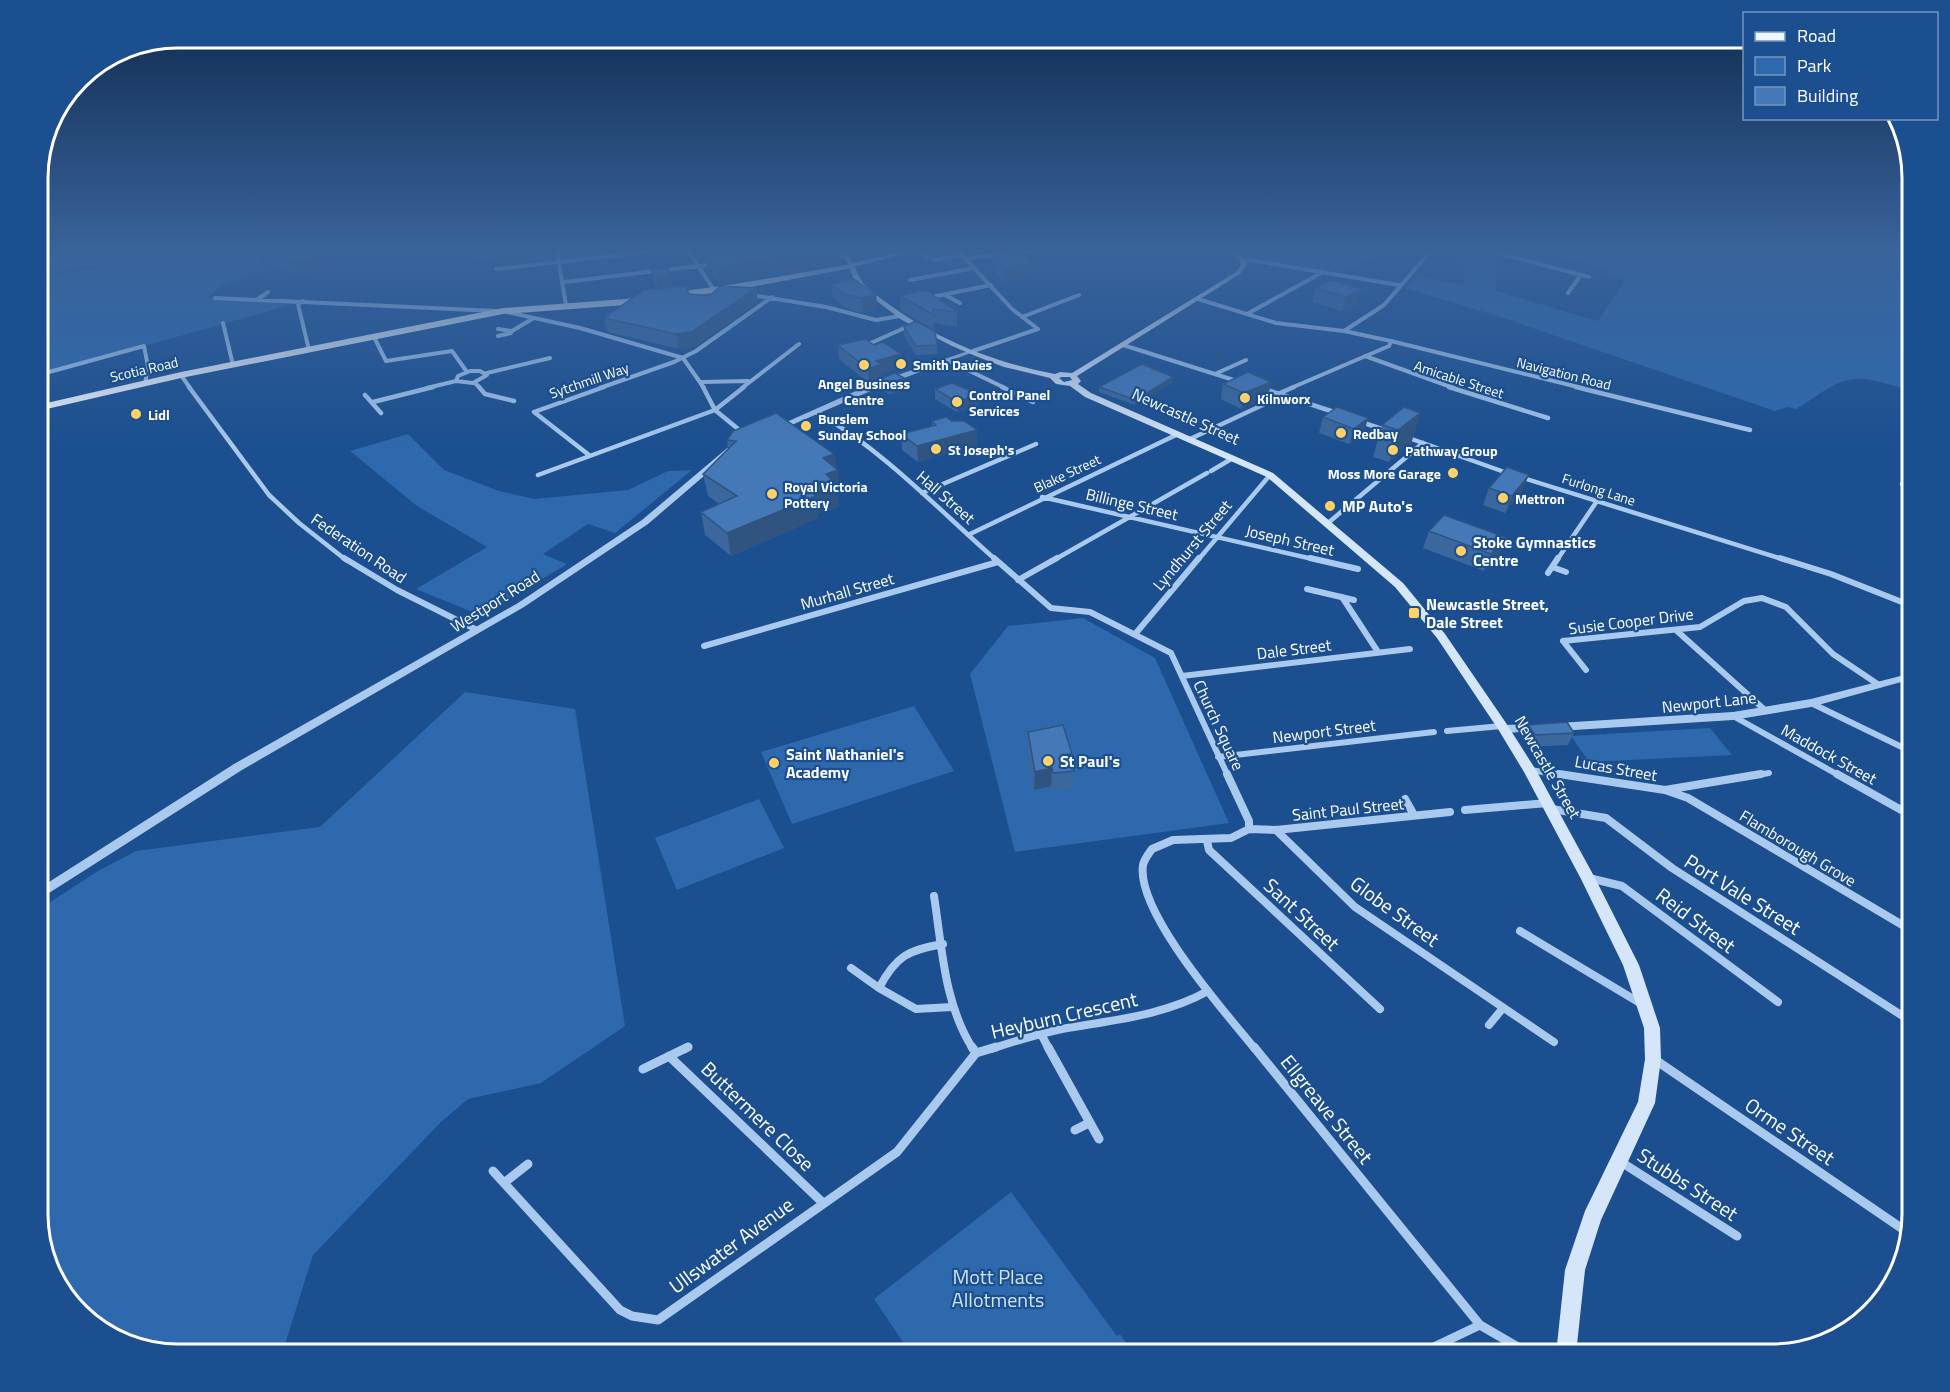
<svg xmlns="http://www.w3.org/2000/svg" width="1950" height="1392" viewBox="0 0 1950 1392" font-family="'Titillium Web',sans-serif">
<style>
.green{fill:#2e69ad}
.lines{fill:none;stroke-linecap:round;stroke-linejoin:round}
.minor-far4{stroke:#a9c9ee;stroke-width:4}
.minor-far3{stroke:#a9c9ee;stroke-width:4.5}
.minor-far2{stroke:#a9c9ee;stroke-width:6}
.minor-far1{stroke:#a9c9ee;stroke-width:8}
.minor{stroke:#a9c9ee;stroke-width:9}
.tertiary{fill:#a9c9ee;fill-rule:evenodd}
.secondary{fill:#d6e6fa;fill-rule:evenodd}
.primary{fill:#f0f6ff;fill-rule:evenodd}
.wall{fill:#3a679d}
.shaded-wall{fill:#305480}
.building{fill:#4478b7;stroke:#305480;stroke-width:1.5}
.poi-dot{fill:#ffd166;stroke:#1b4f8f;stroke-width:2}
.labels{text-anchor:middle;dominant-baseline:central;stroke-width:4.5;stroke-linejoin:round;paint-order:stroke}
.far-poi-label{font-size:14px;font-weight:bold;fill:#fff;stroke:#1b4f8f;text-anchor:start}
.far-street-label{font-size:14px;fill:#fff;stroke:#1b4f8f}
.street-label{font-size:16px;fill:#fff;stroke:#1b4f8f}
.poi-label{font-size:16px;font-weight:bold;fill:#fff;stroke:#1b4f8f;text-anchor:start}
.near-street-label{font-size:20px;fill:#fff;stroke:#1b4f8f}
.near-park-label{font-size:20px;fill:#cfe3fa;stroke:#1b4f8f}
.rim{fill:none;stroke:#fff;stroke-width:3}
</style>
<rect width="100%" height="100%" fill="#1b4f8f"/>
<!-- green -->
<path class="green" d="M38 252H179L56 272 53 275 193 252H255L266 272C243 277 224 280 208 298L307 300 38 376Z
M1241 252H1380L1383 253 1337 273 1267 260Z
M1464 252 1503 253 1496 258V291L1598 321 1625 280 1605 275 1608 269 1541 252H1912V389C1897 389 1881 380 1865 379 1837 376 1819 396 1796 409L1787 407 1775 411 1501 317 1405 288 1418 276 1464 285V262L1457 261Z
M408 434 444 470 499 491 534 499 628 490 668 471 692 470 615 533 588 524 543 554 567 564 494 608 481 610 470 611 416 589 487 547 417 506 350 451Z
M1083 618 1155 658 1229 823 1015 852 970 674 1008 626Z
M465 692 575 709 625 1026 541 1083 468 1099 441 1122 313 1255 282 1354H177L93 1326 56 1284 38 1223V910L98 871 136 851 320 827Z
M914 706 954 771 792 824 761 752Z
M1710 728 1732 755 1589 762 1571 736Z
M759 799 784 848 677 890 655 838Z
M1011 1192 1117 1336 1120 1334 1134 1354H911L874 1299Z"/>
<g class="lines">
<!-- minor-far4 -->
<path class="minor-far4" d="M557 252 566 305
M689 252 714 290
M959 252 1012 309 1038 329 973 351
M1494 252 1589 277
M923 254 935 260 962 254
M967 258 1031 252
M1243 259 1399 285
M496 269 648 252
M910 280 975 268
M564 282 714 264
M1568 293 1580 276
M751 295 826 307 876 320 900 316
M945 295 960 303
M215 298 496 311
M927 298 991 285
M258 299 268 292
M1198 299 1276 323 1344 331 1391 341 1582 388
M303 301 298 304 309 350
M507 312 580 328 683 358 704 388
M1247 314 1321 273
M1022 317 1079 295
M223 323 233 365
M498 329 511 331
M1344 331 1384 305 1430 252
M507 334 532 319
M498 336 511 333
M374 337 386 361 452 351 467 372
M1123 345 1240 382
M864 346 909 326
M1365 356 1454 388
M947 360 1005 388
M470 371H480L487 375 473 383 456 381 458 376Z
M487 373 550 358
M1215 374 1246 360
M38 375 144 346 148 367 145 384
M181 375 190 388
M701 382 748 381
M475 383 480 388
M427 388 456 381
M600 388 674 362 696 351 772 297
M742 388 799 344
M1291 388 1389 346 1391 341"/>
<!-- minor-far3 -->
<path class="minor-far3" d="M189 387 269 495 299 523 346 560
M479 387 485 394 514 401
M703 387 715 410 743 433
M1002 387 1033 402
M1449 387 1548 418
M1576 387 1750 430
M1264 389 1337 413
M1280 393 1294 387
M365 395 381 413
M373 402 433 387
M715 410 744 387
M818 413C884 451 939 510 996 560
M1361 422 1388 431
M1406 437 1510 474
M1190 439 1284 395
M589 455 534 412 604 387
M1211 471 1233 458
M538 475 715 410
M1520 477 1785 560
M1902 484 1912 488
M922 493 1036 444
M1042 497 1317 560
M1328 523 1423 443
M968 535 1178 434
M1054 560 1207 473
M1198 560 1270 475
M1557 560 1597 501"/>
<!-- minor-far2 -->
<path class="minor-far2" d="M344 558 397 590 477 630
M994 558 1051 608 1090 612 1171 653 1228 776
M1310 558 1358 569
M1780 558 1831 574 1912 606
M1552 567 1566 572
M1548 573 1558 558
M1018 580 1057 558
M1307 589 1354 600
M1342 597 1378 652
M1677 631 1766 711
M1136 633 1199 558
M1563 641 1700 627 1744 601 1762 598 1786 607 1833 654 1879 685
M1563 641 1586 670
M704 646 998 562
M1182 676 1410 649
M1811 703 1912 752
M1733 716 1840 776
M1447 731 1502 726
M1218 757 1434 732
M1530 770 1569 776
M1752 776 1769 773"/>
<!-- minor-far1 -->
<path class="minor-far1" d="M1227 774 1249 821V829
M1559 774 1665 790 1761 774
M1837 774 1912 816
M1665 790 1688 798 1904 926 1912 917
M1405 799 1414 815
M1552 809 1606 818 1672 868 1912 1022
M1465 810 1548 803
M1249 829 1231 838 1173 840 1152 849C1149 853 1144 860 1143 865 1136 912 1225 1012 1255 1049
M1249 829 1276 830 1450 812
M1276 830 1355 907 1554 1042
M1207 841 1209 850 1380 1009
M1589 878 1622 886 1778 1002
M934 896C942 947 944 1004 973 1049
M1520 931 1640 1003
M943 944C908 950 896 956 879 988L916 1009 952 1007
M851 968 879 988
M1489 1025 1503 1008
M1041 1034 1049 1049
M685 1049 688 1047
M991 1049C1015 1041 1038 1034 1062 1029 1112 1020 1163 1016 1208 991"/>
<!-- minor -->
<path class="minor" d="M972 1047 976 1053 996 1047
M1048 1047 1099 1139
M1254 1047 1480 1325 1530 1354
M669 1056 822 1202
M1654 1059 1907 1232
M643 1069 688 1047
M1075 1130 1089 1123
M1621 1162 1737 1236
M493 1171 620 1310 632 1316 658 1320 897 1152 976 1053
M504 1183 528 1164
M1419 1354 1480 1325"/>
<!-- tertiary -->
<path class="tertiary" d="M971 350 976 351 880 387 780 430 773 428 874 383Z
M732 444H735L739 446 648 524 524 607 242 770 38 900V889L234 764 518 603 642 520Z
M1912 673V679L1811 707 1733 720 1558 731 1553 727 1558 723 1733 712 1811 699Z
M1539 724 1543 725 1544 728 1543 731 1504 733 1499 729 1504 725Z"/>
<!-- secondary -->
<path class="secondary" d="M837 252H844C857 262 856 279 869 289 922 333 988 362 1055 374L1060 372 1072 373 1236 272 1241 265 1240 260 1230 252H1237L1246 259 1247 265 1240 274 1077 376 1081 381 1078 384 1091 393 1273 473 1403 583 1445 634 1506 723 1536 770 1595 878 1639 965 1660 1028 1661 1059 1655 1103 1601 1220 1585 1270 1576 1354H1556L1565 1270 1585 1211 1638 1102 1645 1059 1644 1028 1623 965 1581 879 1524 772 1498 729 1437 638 1395 587 1267 477 1085 397 1070 386 1056 384 1050 378 1004 367 978 357 952 346 902 320 862 290 854 280 847 262ZM1062 377H1070L1072 380 1064 382 1059 378Z"/>
<!-- primary -->
<path class="primary" d="M897 252H911L846 269 735 290 625 305 503 314 181 378 38 411V405L181 372 503 308 625 299 735 284 846 265Z"/>
</g>
<!-- wall -->
<path class="wall" d="M261 252H378L299 277 266 263Z
M453 252H550L488 263Z
M705 253 820 266 720 284 707 270Z
M995 257 1034 264 1033 277 1003 281 995 270Z
M651 270 671 276 674 287 689 294 710 296 756 288 758 302 694 347 679 349 608 332 604 318 657 289 654 284Z
M831 284 876 295 877 309 863 313 847 309 833 297Z
M1316 288 1361 289 1357 303 1342 311 1313 302Z
M900 296 957 312V327L934 323V330L901 310Z
M904 327 937 345V354L916 355 904 336Z
M838 345 901 367 883 373 869 383 839 359Z
M1173 377V382L1135 405 1099 392V387Z
M904 378 905 389 891 395 880 389V379Z
M1271 382 1268 397 1241 409 1221 399 1223 384Z
M935 389 978 394V404L957 412 935 399Z
M1337 407 1364 434 1349 444 1319 433 1323 417Z
M1420 413 1411 444 1389 462 1373 457 1382 425Z
M932 421H952L977 430V445L918 462 902 450 901 434 932 426Z
M727 440 834 454 840 491 837 492 839 507 818 513V518L731 556 705 535 701 512 719 504 708 496 703 474 728 449Z
M1489 488 1522 491 1505 513 1483 505Z
M1429 531 1505 537 1499 554 1484 571 1423 548Z
M1528 725 1574 733 1568 745 1529 747 1522 736Z
M1028 732 1072 754 1071 763 1074 771 1072 789 1052 791 1051 786 1034 790 1027 750Z"/>
<!-- shaded-wall -->
<path class="shaded-wall" d="M330 252H378L299 277 293 263Z
M525 252H550L488 263 487 259Z
M808 252H819L820 266 720 284 717 267Z
M1034 264 1033 277 1003 281 1004 267Z
M671 276 674 290 658 292 656 278Z
M756 288 758 302 694 347 679 349 676 334Z
M1361 289 1357 303 1342 311 1346 297Z
M876 295 877 309 863 313 862 298Z
M901 354V367L883 373V377L869 383 868 369 876 361Z
M1173 377V382L1135 405 1136 400Z
M904 378 905 389 891 395 890 384Z
M1271 382 1268 397 1241 409 1244 393Z
M978 394V404L957 412V402Z
M1420 413 1411 444 1389 462 1398 430Z
M1368 418 1364 434 1349 444 1354 429Z
M977 430V445L918 462 917 446Z
M834 454 836 470H838L840 491 837 492 839 507 818 513V518L731 556 727 533 823 458Z
M1529 475 1522 491 1505 513 1512 496Z
M1505 537 1499 554 1484 571 1491 554Z
M1052 768 1051 786 1034 790 1035 772Z"/>
<!-- building -->
<path class="building" d="M265 252H330L293 263Z
M464 252H525L487 259Z
M710 252H808L717 267 705 253Z
M1024 254 1034 264 1004 267 995 257Z
M668 268 671 276 656 278 651 270Z
M854 279 876 295 862 298 846 295 831 284Z
M1331 280 1361 289 1346 297 1316 288Z
M686 286 689 294 710 296 720 286 756 288 691 332 676 334 604 318 644 290Z
M926 290 957 312 933 309 934 315 900 296Z
M915 321 935 331 937 345 916 346 904 327Z
M865 339 874 345 883 342 901 354 876 361 882 364 868 369 838 345Z
M1142 364 1173 377 1136 400 1099 387Z
M1248 372 1271 382 1244 393 1223 384Z
M895 373 904 378 890 384 880 379Z
M952 383 978 394 957 402 935 389Z
M1337 407 1368 418 1354 429 1323 417Z
M1404 407 1420 413 1398 430 1382 425Z
M776 413 834 454 823 458 838 470 826 474 837 485 811 492 816 496 727 533 701 512 737 496 703 474 736 441 727 440 733 431Z
M946 417 952 421H964L977 430 917 446 901 434 936 425 932 421Z
M1507 467 1529 475 1512 496 1489 488Z
M1444 515 1505 537 1491 554 1429 531Z
M1567 722 1574 733 1535 735 1528 725Z
M1063 725 1072 754H1068L1074 771 1053 773 1052 768 1035 772 1028 732Z"/>
<!-- sky -->
<linearGradient id="sky" x2="0" y2="1"><stop stop-color="#0f2b4f"/><stop offset="0.56" stop-color="#39639b"/><stop offset="1" stop-color="#39639b" stop-opacity="0"/></linearGradient>
<rect width="1950" height="447" fill="url(#sky)"/>
<!-- markers -->
<g class="poi-dot">
<circle cx="901" cy="364" r="6"/>
<circle cx="864" cy="365" r="6"/>
<circle cx="1245" cy="398" r="6"/>
<circle cx="957" cy="402" r="6"/>
<circle cx="136" cy="414" r="6"/>
<circle cx="806" cy="426" r="6"/>
<circle cx="1341" cy="433" r="6"/>
<circle cx="936" cy="449" r="6"/>
<circle cx="1393" cy="450" r="6"/>
<circle cx="1453" cy="473" r="6"/>
<circle cx="772" cy="494" r="6"/>
<circle cx="1503" cy="498" r="6"/>
<circle cx="1330" cy="506" r="6"/>
<circle cx="1461" cy="551" r="6"/>
<rect x="1408" y="607" width="12" height="12" rx="3"/>
<circle cx="1048" cy="761" r="6"/>
<circle cx="774" cy="763" r="6"/>
</g>
<g class="labels">
<!-- far-poi labels -->
<g class="far-poi-label">
<text x="913" y="364">Smith Davies</text>
<text x="864" y="383" text-anchor="middle">Angel Business<tspan x="864" dy="16">Centre</tspan></text>
<text x="969" y="394">Control Panel<tspan x="969" dy="16">Services</tspan></text>
<text x="1257" y="398">Kilnworx</text>
<text x="148" y="414">Lidl</text>
<text x="818" y="418">Burslem<tspan x="818" dy="16">Sunday School</tspan></text>
<text x="1353" y="433">Redbay</text>
<text x="948" y="449">St Joseph's</text>
<text x="1405" y="450">Pathway Group</text>
<text x="1441" y="473" text-anchor="end">Moss More Garage</text>
<text x="784" y="486">Royal Victoria<tspan x="784" dy="16">Pottery</tspan></text>
<text x="1515" y="498">Mettron</text>
</g>
<!-- far-street labels -->
<g class="far-street-label">
<text transform="translate(144 369) rotate(-13)">Scotia Road</text>
<text transform="translate(1564 373) rotate(14)">Navigation Road</text>
<text transform="translate(1459 379) rotate(18)">Amicable Street</text>
<text transform="translate(589 380) rotate(-19)">Sytchmill Way</text>
<text transform="translate(1067 473) rotate(-25)">Blake Street</text>
<text transform="translate(1599 489) rotate(18)">Furlong Lane</text>
</g>
<!-- street labels -->
<g class="street-label">
<text transform="translate(1186 416) rotate(24)">Newcastle Street</text>
<text transform="translate(946 497) rotate(41)">Hall Street</text>
<text transform="translate(1132 504) rotate(13)">Billinge Street</text>
<text transform="translate(1290 540) rotate(13)">Joseph Street</text>
<text transform="translate(1192 545) rotate(-50)">Lyndhurst Street</text>
<text transform="translate(359 548) rotate(34)">Federation Road</text>
<text transform="translate(847 591) rotate(-16)">Murhall Street</text>
<text transform="translate(495 601) rotate(-32)">Westport Road</text>
<text transform="translate(1631 621) rotate(-7)">Susie Cooper Drive</text>
<text transform="translate(1294 649) rotate(-7)">Dale Street</text>
<text transform="translate(1709 702) rotate(-6)">Newport Lane</text>
<text transform="translate(1219 725) rotate(65)">Church Square</text>
<text transform="translate(1324 731) rotate(-7)">Newport Street</text>
<text transform="translate(1829 754) rotate(29)">Maddock Street</text>
<text transform="translate(1548 767) rotate(60)">Newcastle Street</text>
<text transform="translate(1616 768) rotate(10)">Lucas Street</text>
<text transform="translate(1348 809) rotate(-6)">Saint Paul Street</text>
<text transform="translate(1798 848) rotate(31)">Flamborough Grove</text>
</g>
<!-- poi labels -->
<g class="poi-label">
<text x="1342" y="506">MP Auto's</text>
<text x="1473" y="542">Stoke Gymnastics<tspan x="1473" dy="18">Centre</tspan></text>
<text x="1426" y="604">Newcastle Street,<tspan x="1426" dy="18">Dale Street</tspan></text>
<text x="786" y="754">Saint Nathaniel's<tspan x="786" dy="18">Academy</tspan></text>
<text x="1060" y="761">St Paul's</text>
</g>
<!-- near-street labels -->
<g class="near-street-label">
<text transform="translate(1743 894) rotate(32)">Port Vale Street</text>
<text transform="translate(1395 911) rotate(36)">Globe Street</text>
<text transform="translate(1302 914) rotate(43)">Sant Street</text>
<text transform="translate(1696 920) rotate(37)">Reid Street</text>
<text transform="translate(1064 1015) rotate(-13)">Heyburn Crescent</text>
<text transform="translate(1327 1109) rotate(51)">Ellgreave Street</text>
<text transform="translate(758 1116) rotate(44)">Buttermere Close</text>
<text transform="translate(1790 1131) rotate(34)">Orme Street</text>
<text transform="translate(1688 1184) rotate(33)">Stubbs Street</text>
<text transform="translate(731 1245) rotate(-36)">Ullswater Avenue</text>
</g>
<!-- near-park labels -->
<g class="near-park-label">
<text x="998" y="1276">Mott Place<tspan x="998" dy="23">Allotments</tspan></text>
</g>
</g>
<!-- crop -->
<path d="M0 0H1950V1392H0ZM178 48H1772A130 130 0 0 1 1902 178V1214A130 130 0 0 1 1772 1344H178A130 130 0 0 1 48 1214V178A130 130 0 0 1 178 48Z" fill="#1b4f8f" fill-rule="evenodd"/>
<path class="rim" d="M178 48H1772A130 130 0 0 1 1902 178V1214A130 130 0 0 1 1772 1344H178A130 130 0 0 1 48 1214V178A130 130 0 0 1 178 48Z"/>
<!-- legend -->
<rect x="1743" y="12" width="195" height="108" fill="#1b4f8f" stroke="#7695bc" stroke-width="1.5"/>
<rect x="1755" y="32" width="30" height="9" fill="#f0f6ff" stroke="#7695bc" stroke-width="1.5"/>
<text x="1797" y="42" font-size="18" fill="#ffffff">Road</text>
<rect x="1755" y="57" width="30" height="18" fill="#2e69ad" stroke="#7695bc" stroke-width="1.5"/>
<text x="1797" y="72" font-size="18" fill="#ffffff">Park</text>
<rect x="1755" y="87" width="30" height="18" fill="#4478b7" stroke="#7695bc" stroke-width="1.5"/>
<text x="1797" y="102" font-size="18" fill="#ffffff">Building</text>
</svg>
